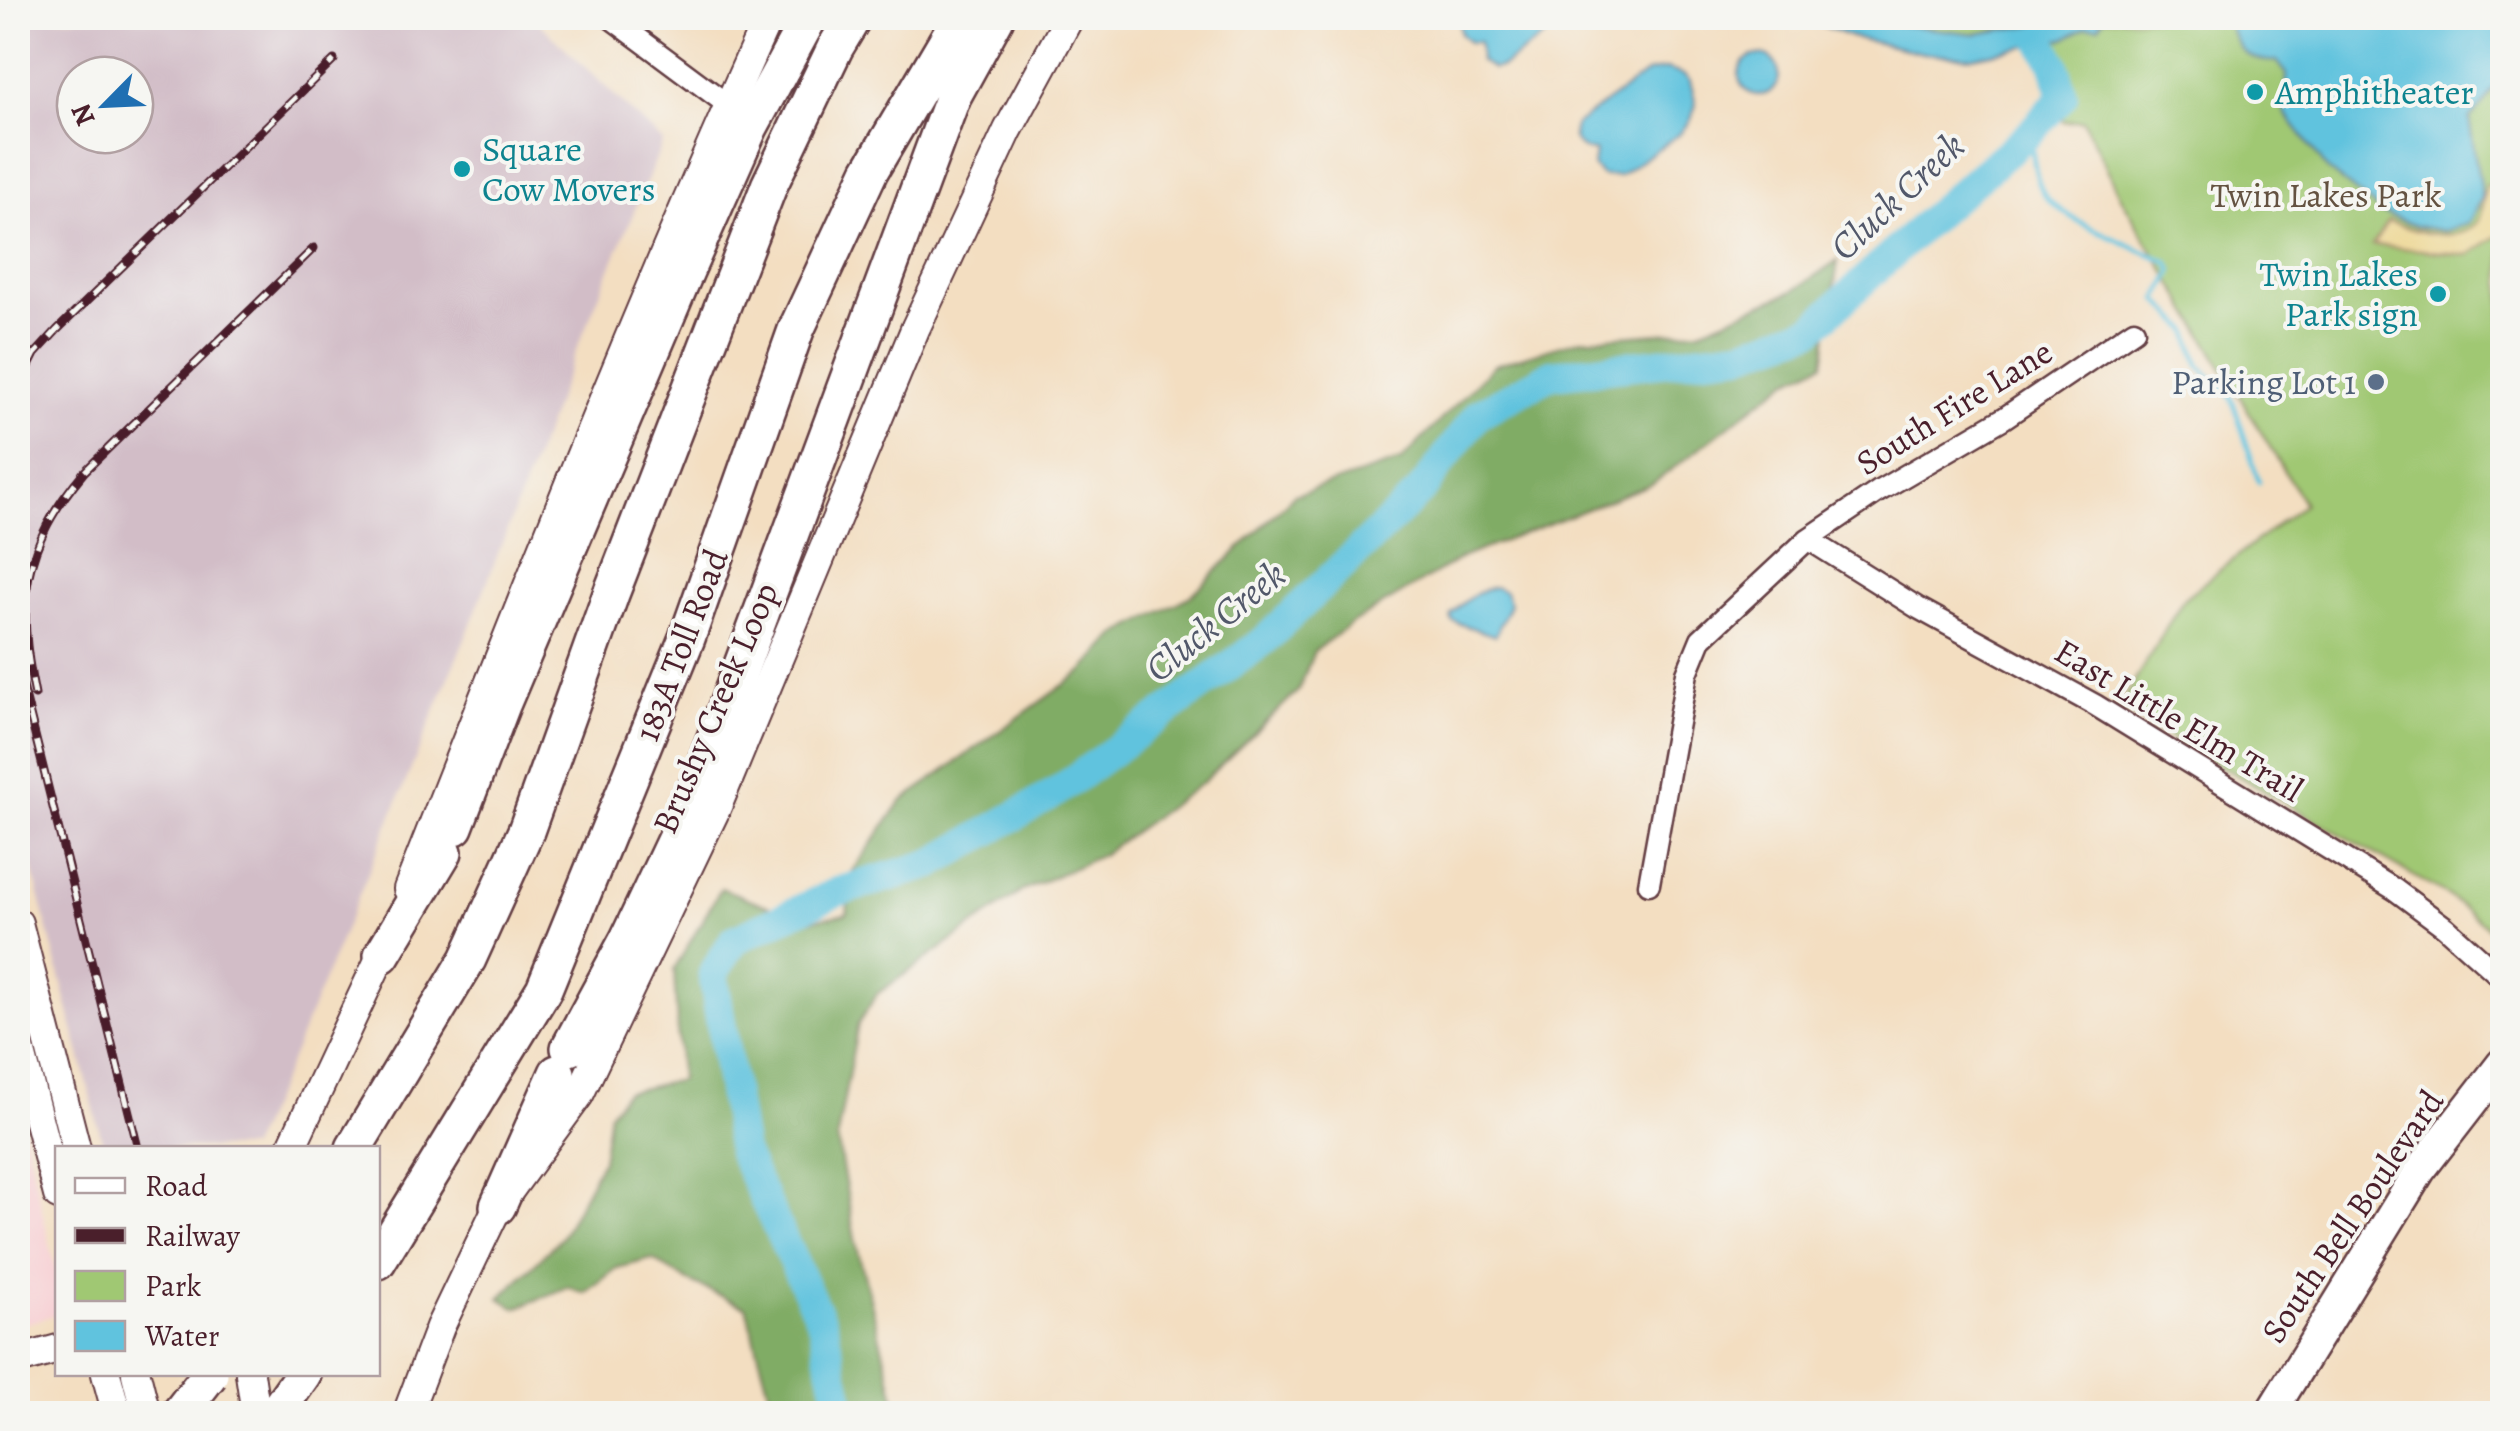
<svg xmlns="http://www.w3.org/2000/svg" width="2520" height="1431" viewBox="0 0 2520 1431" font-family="Alegreya,serif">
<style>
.built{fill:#f7cfd3}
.industrial{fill:#d2bdc7;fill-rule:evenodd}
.green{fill:#a0c873;stroke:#75744f;stroke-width:2.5}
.forest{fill:#80ac65;stroke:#656648;stroke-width:2.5}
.sand{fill:#eeda9e;stroke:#9c7c64;stroke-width:2.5}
.water{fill:#60c3de;stroke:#557184;stroke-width:2.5}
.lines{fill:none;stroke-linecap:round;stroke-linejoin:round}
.stream{stroke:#60c3de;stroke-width:5}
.river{stroke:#60c3de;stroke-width:30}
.street-casing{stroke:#633c42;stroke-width:25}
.secondary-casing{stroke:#633c42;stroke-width:32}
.primary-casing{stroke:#633c42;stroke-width:35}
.highway-casing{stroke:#633c42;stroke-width:40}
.street{stroke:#fff;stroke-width:20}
.secondary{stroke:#fff;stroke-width:28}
.primary{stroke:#fff;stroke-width:30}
.highway{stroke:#fff;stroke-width:35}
.rail-casing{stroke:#4a1f2b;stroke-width:9}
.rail{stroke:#f6f6f2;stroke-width:5;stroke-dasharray:15;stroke-linecap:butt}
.highway-bridge-casing{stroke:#633c42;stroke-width:40;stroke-linecap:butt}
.highway-bridge{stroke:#fff;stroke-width:35}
.culture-dot{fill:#0f9aa8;stroke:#f6f6f2;stroke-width:4}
.service-dot{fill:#5c6f8a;stroke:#f6f6f2;stroke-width:4}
.labels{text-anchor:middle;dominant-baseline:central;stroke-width:8;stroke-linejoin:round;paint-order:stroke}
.culture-label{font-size:35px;fill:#0d838f;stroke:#f6f6f2;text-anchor:start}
.park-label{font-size:35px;fill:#645241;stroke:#f6f6f2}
.service-label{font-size:35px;fill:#4e5e75;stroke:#f6f6f2;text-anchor:end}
.street-label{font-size:35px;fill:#4a1f2b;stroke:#f6f6f2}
.water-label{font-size:38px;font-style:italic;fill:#52586a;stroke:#f6f6f2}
</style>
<rect width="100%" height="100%" fill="#f6f6f2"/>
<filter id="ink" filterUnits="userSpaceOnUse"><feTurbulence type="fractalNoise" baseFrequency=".01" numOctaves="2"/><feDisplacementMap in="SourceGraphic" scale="20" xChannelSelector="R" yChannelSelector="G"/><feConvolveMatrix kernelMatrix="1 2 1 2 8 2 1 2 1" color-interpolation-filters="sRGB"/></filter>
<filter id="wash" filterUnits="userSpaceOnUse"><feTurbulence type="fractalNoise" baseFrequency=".0048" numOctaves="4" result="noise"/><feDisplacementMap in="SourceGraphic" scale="40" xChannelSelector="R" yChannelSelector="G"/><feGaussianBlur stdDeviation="2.25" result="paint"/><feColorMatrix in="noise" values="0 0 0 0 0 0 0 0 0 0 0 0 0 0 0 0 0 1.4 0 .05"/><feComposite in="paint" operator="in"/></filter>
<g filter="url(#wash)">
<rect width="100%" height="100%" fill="#f3dec1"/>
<!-- built -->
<path class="built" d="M18 1107 57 1275 58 1314 18 1326Z"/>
<!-- industrial -->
<path class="industrial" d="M18 18H534L663 142 573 358 469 629 287 1069 250 1148H104L18 813ZM75 75H135V135H75Z"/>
<!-- green -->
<path class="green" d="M1874 18H2502V939L2447 895 2119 708 2184 598 2304 504 2122 199 2083 120 2064 122 2033 43 2014 27 1976 34 1887 23Z"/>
<!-- forest -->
<path class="forest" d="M1838 260 1824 363 1788 380 1654 483 1463 557 1351 624 1314 651 1299 690 1203 782 1100 856 1022 891 877 994 858 1024 837 1137 855 1239 899 1413H775L746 1307 688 1281 652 1259 617 1268 585 1293 568 1287 516 1308 500 1298 561 1238 602 1160 609 1113 626 1092 680 1080 674 970 721 888 806 921 847 914 851 874 901 802 1083 671 1116 635 1191 596 1294 495 1401 461 1494 365 1581 339 1700 330 1793 291Z"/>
<!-- sand -->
<path class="sand" d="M2486 185 2502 186V233L2468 255 2373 245 2388 221C2411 230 2465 248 2480 218 2484 209 2483 195 2486 185Z"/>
<!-- water -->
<path class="water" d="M1459 18H1571L1503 66 1493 69 1480 61 1479 42H1469L1460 34Z
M1804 18H1874L1887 23 1976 34 2032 25 2048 18H2104L2099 26 2086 27 2064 39 1972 57 1923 53 1851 37Z
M2226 18H2502C2503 71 2507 79 2469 119L2482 198 2468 224 2444 231 2415 226 2383 213 2328 170 2285 113 2287 74 2277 61C2244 63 2236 46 2226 18Z
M1739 75a20 20 0 1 1 40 0a20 20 0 1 1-40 0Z
M1667 69 1684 75 1690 81 1696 104 1691 120 1679 134 1619 176H1602L1593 166 1595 151C1578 152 1569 139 1576 124L1647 73Z
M1495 587 1505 592 1510 604 1495 636 1452 621 1451 615C1462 603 1478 589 1495 587Z"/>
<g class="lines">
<!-- stream -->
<path class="stream" d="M2030 133C2033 152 2034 177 2044 194 2058 219 2140 249 2168 262L2173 270 2158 300 2188 330 2199 365 2231 396 2259 482"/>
<!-- river -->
<path class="river" d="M843 1414 822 1323 742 1152 713 974 734 940 837 892 932 864 1058 791 1265 640 1420 492 1478 414 1552 374 1742 353 1812 329 1941 209 2030 133 2063 96 2055 65 2041 40"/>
</g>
</g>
<g filter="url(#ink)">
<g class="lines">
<defs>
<path id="street" d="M611 18 728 105
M1808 539 1918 608 2095 705 2394 889 2445 927 2502 978
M1649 884 1687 673 1701 639 1808 539 1879 491 2004 418 2134 330"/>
<path id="secondary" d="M408 889C523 597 638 304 768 18
M18 923 76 1148
M18 1041 58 1195
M291 1148 389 939
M18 1360 58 1349
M106 1374 117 1414
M136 1374 146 1414
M250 1374 256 1414
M407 1414 440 1327 498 1206 579 1095 716 809 916 327 1008 130 1069 18"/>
<path id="primary" d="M2270 1414 2420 1170 2502 1064"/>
<path id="highway" d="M455 827 502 705 686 271 750 127 809 18
M382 955 444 852
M569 1048 628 939 686 816 953 96 996 18
M354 1148 468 959 526 831 611 594 769 186 835 48 853 18
M498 1206 557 1073
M378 1261 544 989 687 638 796 330 870 171 960 18
M275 1414 303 1374"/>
</defs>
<!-- street casing -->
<use href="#street" class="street-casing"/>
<!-- secondary casing -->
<use href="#secondary" class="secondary-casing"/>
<!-- primary casing -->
<use href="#primary" class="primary-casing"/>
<!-- highway casing -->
<use href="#highway" class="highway-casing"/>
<!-- street -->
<use href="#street" class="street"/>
<!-- secondary -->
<use href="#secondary" class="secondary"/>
<!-- primary -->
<use href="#primary" class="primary"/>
<!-- highway -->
<use href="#highway" class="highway"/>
<defs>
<path id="rail" d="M18 388 35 354 57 330 334 60
M22 683 138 1148
M35 695C16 602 21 547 84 472L314 248
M194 1374 204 1414"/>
</defs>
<!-- rail casing -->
<use href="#rail" class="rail-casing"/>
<!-- rail -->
<use href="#rail" class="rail"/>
<defs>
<path id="highway-bridge" d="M179 1414 210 1374"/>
</defs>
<!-- highway-bridge casing -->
<use href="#highway-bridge" class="highway-bridge-casing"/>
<!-- highway-bridge -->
<use href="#highway-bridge" class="highway-bridge"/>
</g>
</g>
<!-- markers -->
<g class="culture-dot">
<circle cx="2255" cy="92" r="10"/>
<circle cx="462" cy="169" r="10"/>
<circle cx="2438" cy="294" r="10"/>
</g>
<circle class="service-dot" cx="2376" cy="382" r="10"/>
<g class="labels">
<!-- culture labels -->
<g class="culture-label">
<text x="2275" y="92">Amphitheater</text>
<text x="482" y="149">Square<tspan x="482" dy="40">Cow Movers</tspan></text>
<text x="2418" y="274" text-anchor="end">Twin Lakes<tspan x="2418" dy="40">Park sign</tspan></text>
</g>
<!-- park labels -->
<g class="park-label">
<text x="2326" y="195">Twin Lakes Park</text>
</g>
<!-- service labels -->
<g class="service-label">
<text x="2356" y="382">Parking Lot 1</text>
</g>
<!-- street labels -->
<g class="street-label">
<text transform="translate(1954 407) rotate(-32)">South Fire Lane</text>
<text transform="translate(681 645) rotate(-69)">183A Toll Road</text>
<text transform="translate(715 708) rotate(-67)">Brushy Creek Loop</text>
<text transform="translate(2179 720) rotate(31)">East Little Elm Trail</text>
<text transform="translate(2352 1216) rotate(-56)">South Bell Boulevard</text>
</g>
<!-- water labels -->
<g class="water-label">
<text transform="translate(1897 196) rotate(-43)">Cluck Creek</text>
<text transform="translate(1215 621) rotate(-39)">Cluck Creek</text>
</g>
</g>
<!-- margin -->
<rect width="2520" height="1431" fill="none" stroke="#f6f6f2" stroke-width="60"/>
<!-- legend -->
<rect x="55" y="1146" width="325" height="230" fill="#f6f6f2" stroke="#b1a0a2" stroke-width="2.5"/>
<rect x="75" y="1178" width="50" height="15" fill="#ffffff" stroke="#b1a0a2" stroke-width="2.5"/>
<text x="145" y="1196" font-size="30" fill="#4a1f2b">Road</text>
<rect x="75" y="1228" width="50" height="15" fill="#4a1f2b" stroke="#b1a0a2" stroke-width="2.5"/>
<text x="145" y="1246" font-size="30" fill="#4a1f2b">Railway</text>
<rect x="75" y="1271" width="50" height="30" fill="#a0c873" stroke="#b1a0a2" stroke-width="2.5"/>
<text x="145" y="1296" font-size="30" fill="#4a1f2b">Park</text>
<rect x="75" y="1321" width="50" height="30" fill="#60c3de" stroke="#b1a0a2" stroke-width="2.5"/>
<text x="145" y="1346" font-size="30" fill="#4a1f2b">Water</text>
<!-- north arrow -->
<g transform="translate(105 105) rotate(246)"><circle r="48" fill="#f6f6f2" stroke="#b1a0a2" stroke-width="2.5"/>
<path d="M0-8L18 38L0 25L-18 38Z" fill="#1f6fb2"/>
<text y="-15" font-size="28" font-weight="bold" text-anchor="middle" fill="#4a1f2b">N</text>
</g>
</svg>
